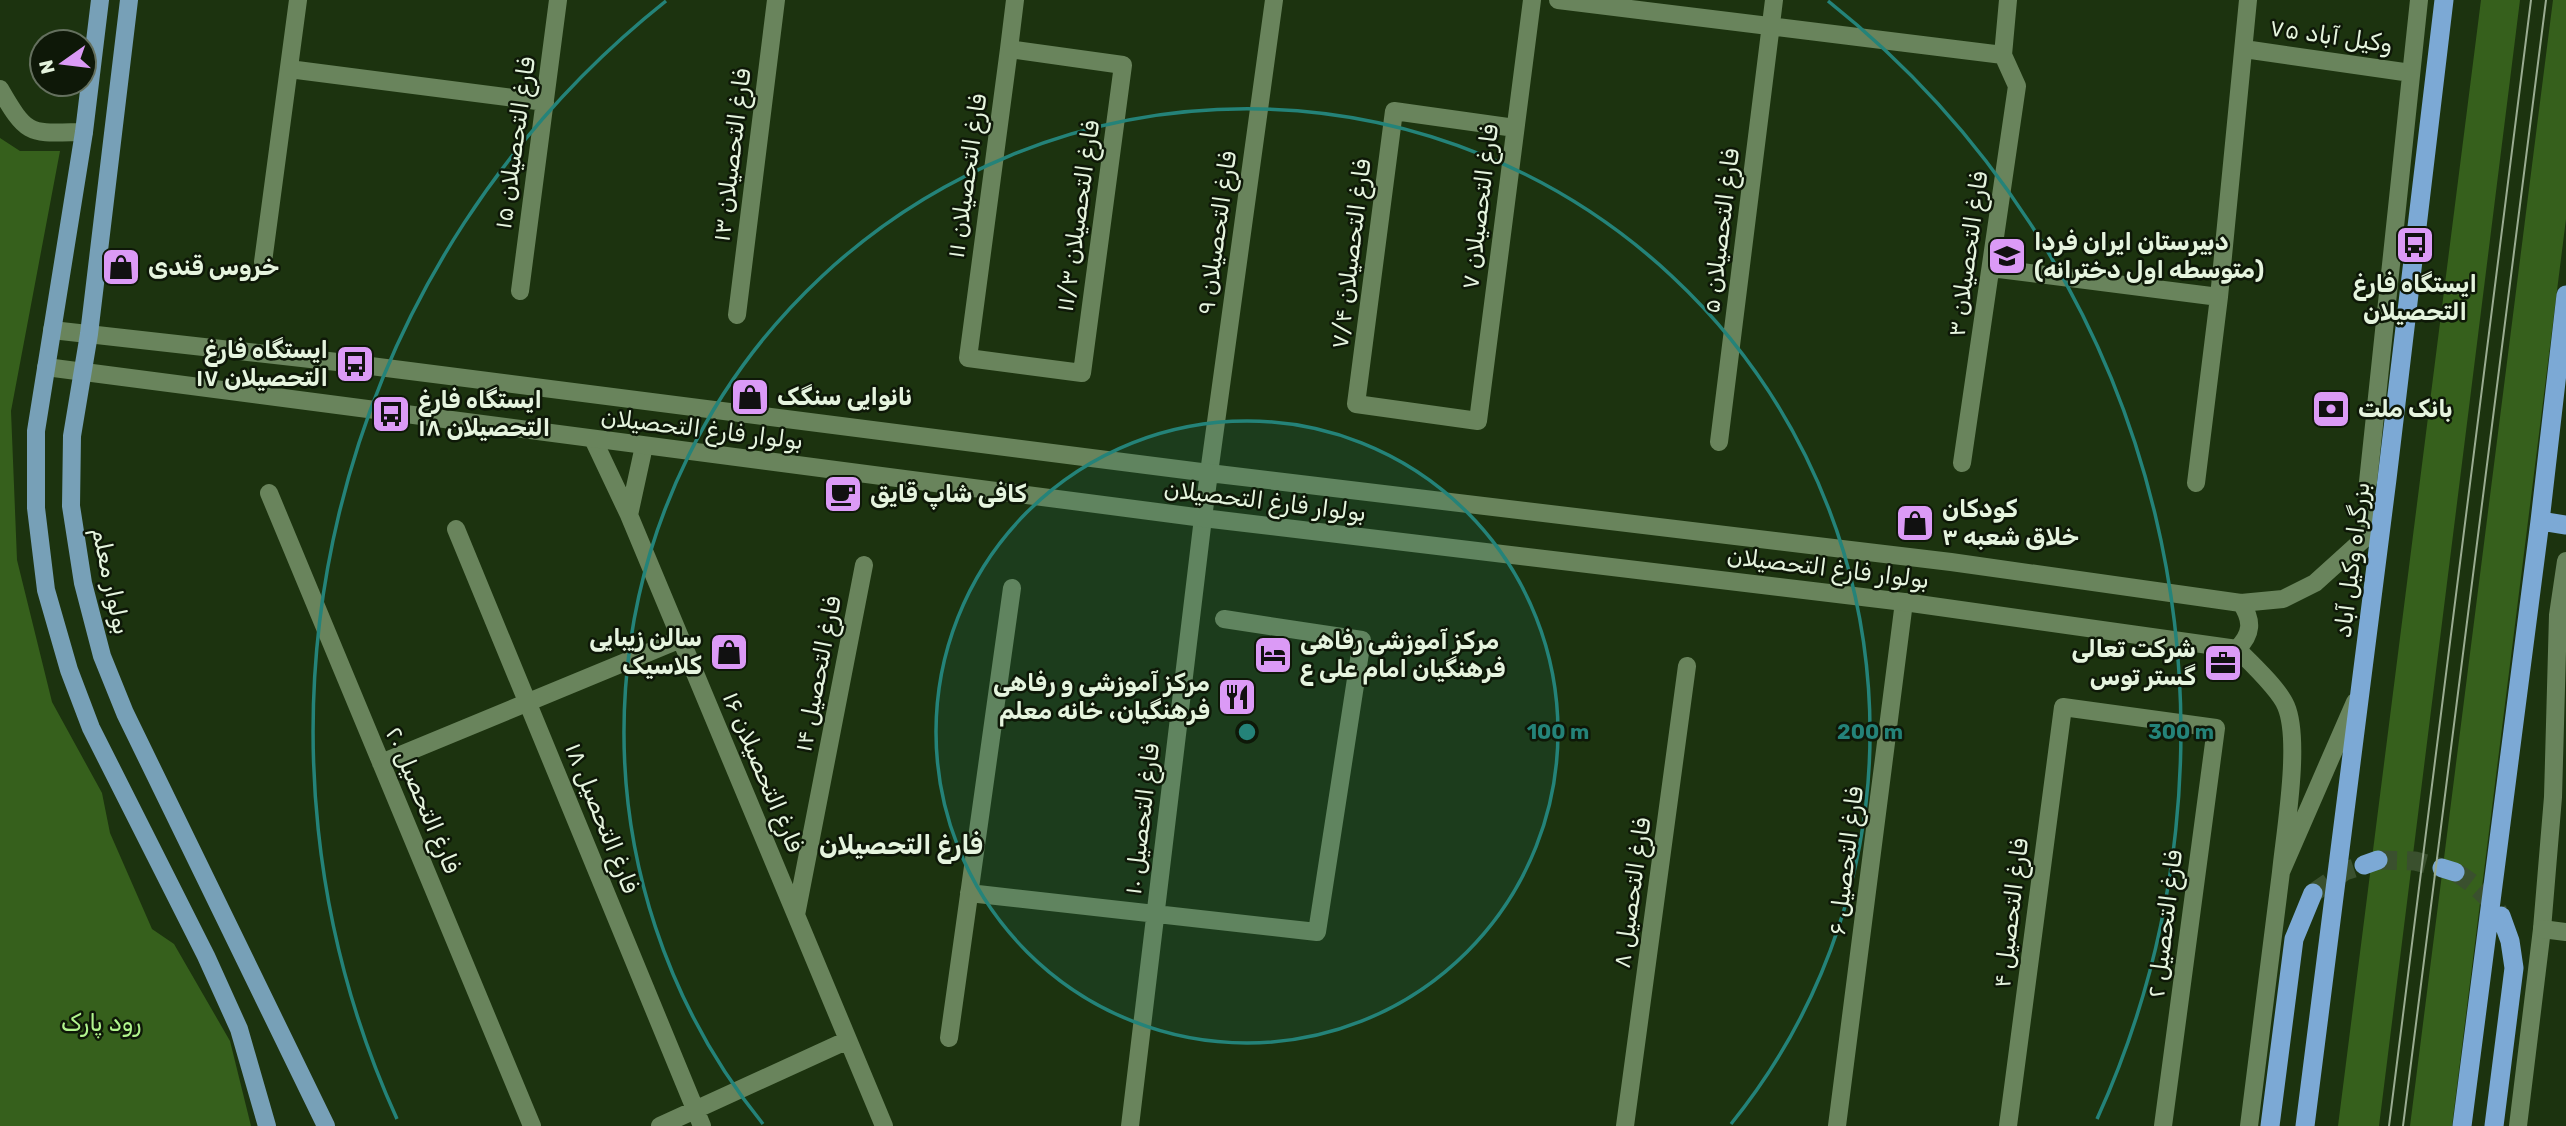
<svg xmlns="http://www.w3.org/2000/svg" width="2566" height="1126" viewBox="0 0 2566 1126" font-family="Rubik,Vazirmatn,sans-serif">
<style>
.green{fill:#36601c}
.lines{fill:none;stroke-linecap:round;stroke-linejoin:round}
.trunk-tunnel{stroke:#3a502e;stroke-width:19;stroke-dasharray:19 10;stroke-linecap:butt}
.minor{stroke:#69845c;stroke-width:18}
.tertiary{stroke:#69845c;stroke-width:18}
.secondary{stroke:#69845c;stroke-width:18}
.primary{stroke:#77a0b7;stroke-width:18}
.trunk{stroke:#7ca9d5;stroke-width:19}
.tram{stroke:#9aac91;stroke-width:2}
.ring{fill:none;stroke:#248379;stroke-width:3.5}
.labels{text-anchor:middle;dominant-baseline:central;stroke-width:5;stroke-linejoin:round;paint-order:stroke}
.street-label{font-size:24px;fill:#e5f4de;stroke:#0e1808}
.poi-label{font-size:24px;font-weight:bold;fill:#e5f4de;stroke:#0e1808;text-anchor:start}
.park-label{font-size:24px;fill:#b2f68e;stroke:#0e1808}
.neighbourhood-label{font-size:26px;font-weight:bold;fill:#e5f4de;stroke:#0e1808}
.centre{fill:#248379;stroke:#0e1808;stroke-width:3.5}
.ring-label{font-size:21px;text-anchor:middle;font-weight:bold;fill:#248379;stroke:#0e1808;stroke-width:5;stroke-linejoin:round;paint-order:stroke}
</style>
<rect width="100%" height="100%" fill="#1c330f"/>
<!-- green -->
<path class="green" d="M2481 0H2520L2379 1126H2338Z
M2553 0H2566V219L2452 1126H2410Z
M0 138 20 151H60L11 411 17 560 52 702 102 793 110 833 152 929 174 944 230 1041 251 1126H0Z"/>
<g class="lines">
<!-- trunk-tunnel -->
<path class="trunk-tunnel" d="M2378 860 2415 861 2442 868
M2455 872C2474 883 2487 895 2499 913
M2313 893 2345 871 2364 865"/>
<!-- minor -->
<path class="minor" d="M1558 0 2003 55
M1009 49 1123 65 1082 373 968 358 1009 49 1015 0
M2244 49 2411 73
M289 69 545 102
M0 89C28 138 30 133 84 132
M1515 128 1394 111 1356 404 1478 421 1532 0
M263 262 298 0
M1991 268 2219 297
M520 291 558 0
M737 315 776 0
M593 439 629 515 884 1126
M1719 442 1774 0
M1962 463 2017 86 2003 55 2008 0
M1209 473 1274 0
M2368 482 2419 0
M2196 483 2219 297 2248 0
M269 493 532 1126
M629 515 644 446
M456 529 702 1126
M381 763 681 639
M969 893 1317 932 1362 640 1224 619
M796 915 864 565
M949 1038 1012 588
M660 1126 848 1040
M1130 1126 1203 518
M1625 1126 1687 666
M1837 1126 1904 602
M2008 1126 2063 707 2216 728 2163 1126
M2518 1126 2542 929 2553 797 2558 615 2566 561"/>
<!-- tertiary -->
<path class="tertiary" d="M2542 929 2566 932"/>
<!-- secondary -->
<path class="secondary" d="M52 330 355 364 1209 473 1951 562 2241 603 2283 599 2315 583 2367 536 2379 502
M46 367 1203 518 1904 602 2237 649C2251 663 2279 689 2286 706 2301 741 2285 832 2281 872
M1203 518 1209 473
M2237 649C2252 634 2253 621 2241 603
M2249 1126 2281 872 2355 702"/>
<!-- primary -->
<path class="primary" d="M100 0 84 132 36 431V508L46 590 69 670 91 728 206 956 239 1029 267 1126
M129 0 89 334 72 436 71 506 83 583 102 656 125 713 326 1126"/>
<!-- trunk -->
<path class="trunk" d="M2540 521 2566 525
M2364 865 2378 860
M2442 868 2455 872
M2270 1126 2294 939 2313 893
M2305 1126 2387 479 2444 0
M2462 1126 2540 521 2566 295
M2494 1126 2514 968 2510 941 2501 916"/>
<!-- tram -->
<path class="tram" d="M2389 1126 2531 0
M2403 1126 2546 0"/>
</g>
<!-- distance rings -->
<circle cx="1247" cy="732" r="311" fill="#248379" fill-opacity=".12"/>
<g class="ring">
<circle cx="1247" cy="732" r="311"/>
<path d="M763 1124A623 623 0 1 1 1731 1124"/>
<path d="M397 1119A934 934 0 0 1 666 1M1828 1A934 934 0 0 1 2097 1119"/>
</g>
<!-- icons -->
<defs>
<symbol id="bus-square" viewBox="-11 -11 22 22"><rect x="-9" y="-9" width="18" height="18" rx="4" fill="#db9af6" stroke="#0e1808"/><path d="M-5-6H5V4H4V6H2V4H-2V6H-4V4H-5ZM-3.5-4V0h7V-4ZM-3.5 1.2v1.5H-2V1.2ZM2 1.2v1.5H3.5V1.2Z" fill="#111"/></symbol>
<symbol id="school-square" viewBox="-11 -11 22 22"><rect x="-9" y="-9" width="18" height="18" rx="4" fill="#db9af6" stroke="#0e1808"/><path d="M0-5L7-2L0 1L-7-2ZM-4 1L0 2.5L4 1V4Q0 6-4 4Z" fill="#111"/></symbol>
<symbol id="shop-square" viewBox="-11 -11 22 22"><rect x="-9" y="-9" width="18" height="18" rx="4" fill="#db9af6" stroke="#0e1808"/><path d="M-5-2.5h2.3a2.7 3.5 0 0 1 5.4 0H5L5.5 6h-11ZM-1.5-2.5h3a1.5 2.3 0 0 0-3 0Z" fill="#111"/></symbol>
<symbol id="bank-square" viewBox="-11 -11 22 22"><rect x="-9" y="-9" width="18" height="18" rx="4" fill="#db9af6" stroke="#0e1808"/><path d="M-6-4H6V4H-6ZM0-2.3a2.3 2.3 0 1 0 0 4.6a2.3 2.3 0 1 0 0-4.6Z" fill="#111"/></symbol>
<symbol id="cafe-square" viewBox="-11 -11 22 22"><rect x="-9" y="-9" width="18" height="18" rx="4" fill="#db9af6" stroke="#0e1808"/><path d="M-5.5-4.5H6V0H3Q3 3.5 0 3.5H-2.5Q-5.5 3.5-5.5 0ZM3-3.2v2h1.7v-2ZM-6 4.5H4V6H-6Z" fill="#111"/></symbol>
<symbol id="hotel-square" viewBox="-11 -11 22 22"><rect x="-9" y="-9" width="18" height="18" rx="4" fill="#db9af6" stroke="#0e1808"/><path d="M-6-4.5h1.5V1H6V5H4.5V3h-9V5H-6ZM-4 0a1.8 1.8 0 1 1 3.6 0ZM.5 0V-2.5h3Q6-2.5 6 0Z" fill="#111"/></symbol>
<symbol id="office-square" viewBox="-11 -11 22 22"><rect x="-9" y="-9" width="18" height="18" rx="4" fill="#db9af6" stroke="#0e1808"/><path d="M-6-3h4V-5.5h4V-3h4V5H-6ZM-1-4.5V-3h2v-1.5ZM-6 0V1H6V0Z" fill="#111"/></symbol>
<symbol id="restaurant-square" viewBox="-11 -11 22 22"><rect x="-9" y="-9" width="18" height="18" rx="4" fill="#db9af6" stroke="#0e1808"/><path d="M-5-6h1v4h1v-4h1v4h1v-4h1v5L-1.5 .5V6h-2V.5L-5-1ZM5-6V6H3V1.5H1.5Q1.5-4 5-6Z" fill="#111"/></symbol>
</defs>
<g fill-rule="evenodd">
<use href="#bus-square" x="2393" y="223" width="44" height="44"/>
<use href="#school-square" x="1985" y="234" width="44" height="44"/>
<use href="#shop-square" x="99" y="245" width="44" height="44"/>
<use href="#bus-square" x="333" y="342" width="44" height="44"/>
<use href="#shop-square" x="728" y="375" width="44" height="44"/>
<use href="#bank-square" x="2309" y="387" width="44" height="44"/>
<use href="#bus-square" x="369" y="392" width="44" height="44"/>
<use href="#cafe-square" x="821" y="472" width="44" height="44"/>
<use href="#shop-square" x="1893" y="501" width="44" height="44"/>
<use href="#shop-square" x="707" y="630" width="44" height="44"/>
<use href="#hotel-square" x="1251" y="633" width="44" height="44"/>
<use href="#office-square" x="2201" y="641" width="44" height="44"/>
<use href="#restaurant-square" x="1215" y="675" width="44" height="44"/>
</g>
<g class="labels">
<!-- street labels -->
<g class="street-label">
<text transform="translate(2331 36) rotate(8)">وکیل آباد ۷۵</text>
<text transform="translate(515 143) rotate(-82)">فارغ التحصیلان ۱۵</text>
<text transform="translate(732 155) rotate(-83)">فارغ التحصیلان ۱۳</text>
<text transform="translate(967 176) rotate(-82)">فارغ التحصیلان ۱۱</text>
<text transform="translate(1480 207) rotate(-83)">فارغ التحصیلان ۷</text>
<text transform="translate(1078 216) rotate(-82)">فارغ التحصیلان ۱۱/۳</text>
<text transform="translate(1721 231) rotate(-83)">فارغ التحصیلان ۵</text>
<text transform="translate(1217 233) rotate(-82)">فارغ التحصیلان ۹</text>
<text transform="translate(1351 254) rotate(-83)">فارغ التحصیلان ۷/۴</text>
<text transform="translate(1968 254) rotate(-82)">فارغ التحصیلان ۳</text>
<text transform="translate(702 429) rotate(7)">بولوار فارغ التحصیلان</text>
<text transform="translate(1265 501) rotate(7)">بولوار فارغ التحصیلان</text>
<text transform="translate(2352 560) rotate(-83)">بزرگراه وکیل آباد</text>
<text transform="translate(1828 568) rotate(7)">بولوار فارغ التحصیلان</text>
<text transform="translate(111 581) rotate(78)">بولوار معلم</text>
<text transform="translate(818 674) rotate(-79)">فارغ التحصیل ۱۴</text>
<text transform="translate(763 772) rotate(67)">فارغ التحصیلان ۱۶</text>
<text transform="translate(423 800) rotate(67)">فارغ التحصیل ۲۰</text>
<text transform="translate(602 818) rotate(68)">فارغ التحصیل ۱۸</text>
<text transform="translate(1142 819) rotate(-83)">فارغ التحصیل ۱۰</text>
<text transform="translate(1846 861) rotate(-83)">فارغ التحصیل ۶</text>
<text transform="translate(1632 893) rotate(-82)">فارغ التحصیل ۸</text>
<text transform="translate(2011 913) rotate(-83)">فارغ التحصیل ۴</text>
<text transform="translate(2165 924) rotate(-83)">فارغ التحصیل ۲</text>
</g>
<!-- poi labels -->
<g class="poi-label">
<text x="2034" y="242">دبیرستان ایران فردا<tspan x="2034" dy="28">(متوسطه اول دخترانه)</tspan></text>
<text x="148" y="267">خروس قندی</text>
<text x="2415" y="284" text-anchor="middle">ایستگاه فارغ<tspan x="2415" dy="28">التحصیلان</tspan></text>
<text x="328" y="350" text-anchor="end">ایستگاه فارغ<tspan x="328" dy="28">التحصیلان ۱۷</tspan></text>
<text x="777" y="397">نانوایی سنگک</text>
<text x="418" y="400">ایستگاه فارغ<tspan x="418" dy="28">التحصیلان ۱۸</tspan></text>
<text x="2358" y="409">بانک ملت</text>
<text x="870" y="494">کافی شاپ قایق</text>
<text x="1942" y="509">کودکان<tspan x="1942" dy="28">خلاق شعبه ۳</tspan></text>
<text x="702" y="638" text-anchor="end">سالن زیبایی<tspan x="702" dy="28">کلاسیک</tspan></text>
<text x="1300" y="641">مرکز آموزشی رفاهی<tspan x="1300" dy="28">فرهنگیان امام علی ع</tspan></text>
<text x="2196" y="649" text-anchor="end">شرکت تعالی<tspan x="2196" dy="28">گستر توس</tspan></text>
<text x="1210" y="683" text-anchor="end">مرکز آموزشی و رفاهی<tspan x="1210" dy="28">فرهنگیان، خانه معلم</tspan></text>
</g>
<!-- park labels -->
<g class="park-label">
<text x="101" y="1023">رود پارک</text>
</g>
<!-- neighbourhood labels -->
<g class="neighbourhood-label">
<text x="901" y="845">فارغ التحصیلان</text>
</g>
</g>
<circle cx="1247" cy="732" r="10" class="centre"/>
<g class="ring-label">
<text x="1558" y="739">100 m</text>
<text x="1870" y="739">200 m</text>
<text x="2181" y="739">300 m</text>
</g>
<!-- north arrow -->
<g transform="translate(63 63) rotate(256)"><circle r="33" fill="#0e1808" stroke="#64705e" stroke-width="2"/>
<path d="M0-5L12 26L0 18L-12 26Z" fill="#db9af6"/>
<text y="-10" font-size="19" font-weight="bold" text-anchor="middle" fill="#e5f4de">N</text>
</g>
</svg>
